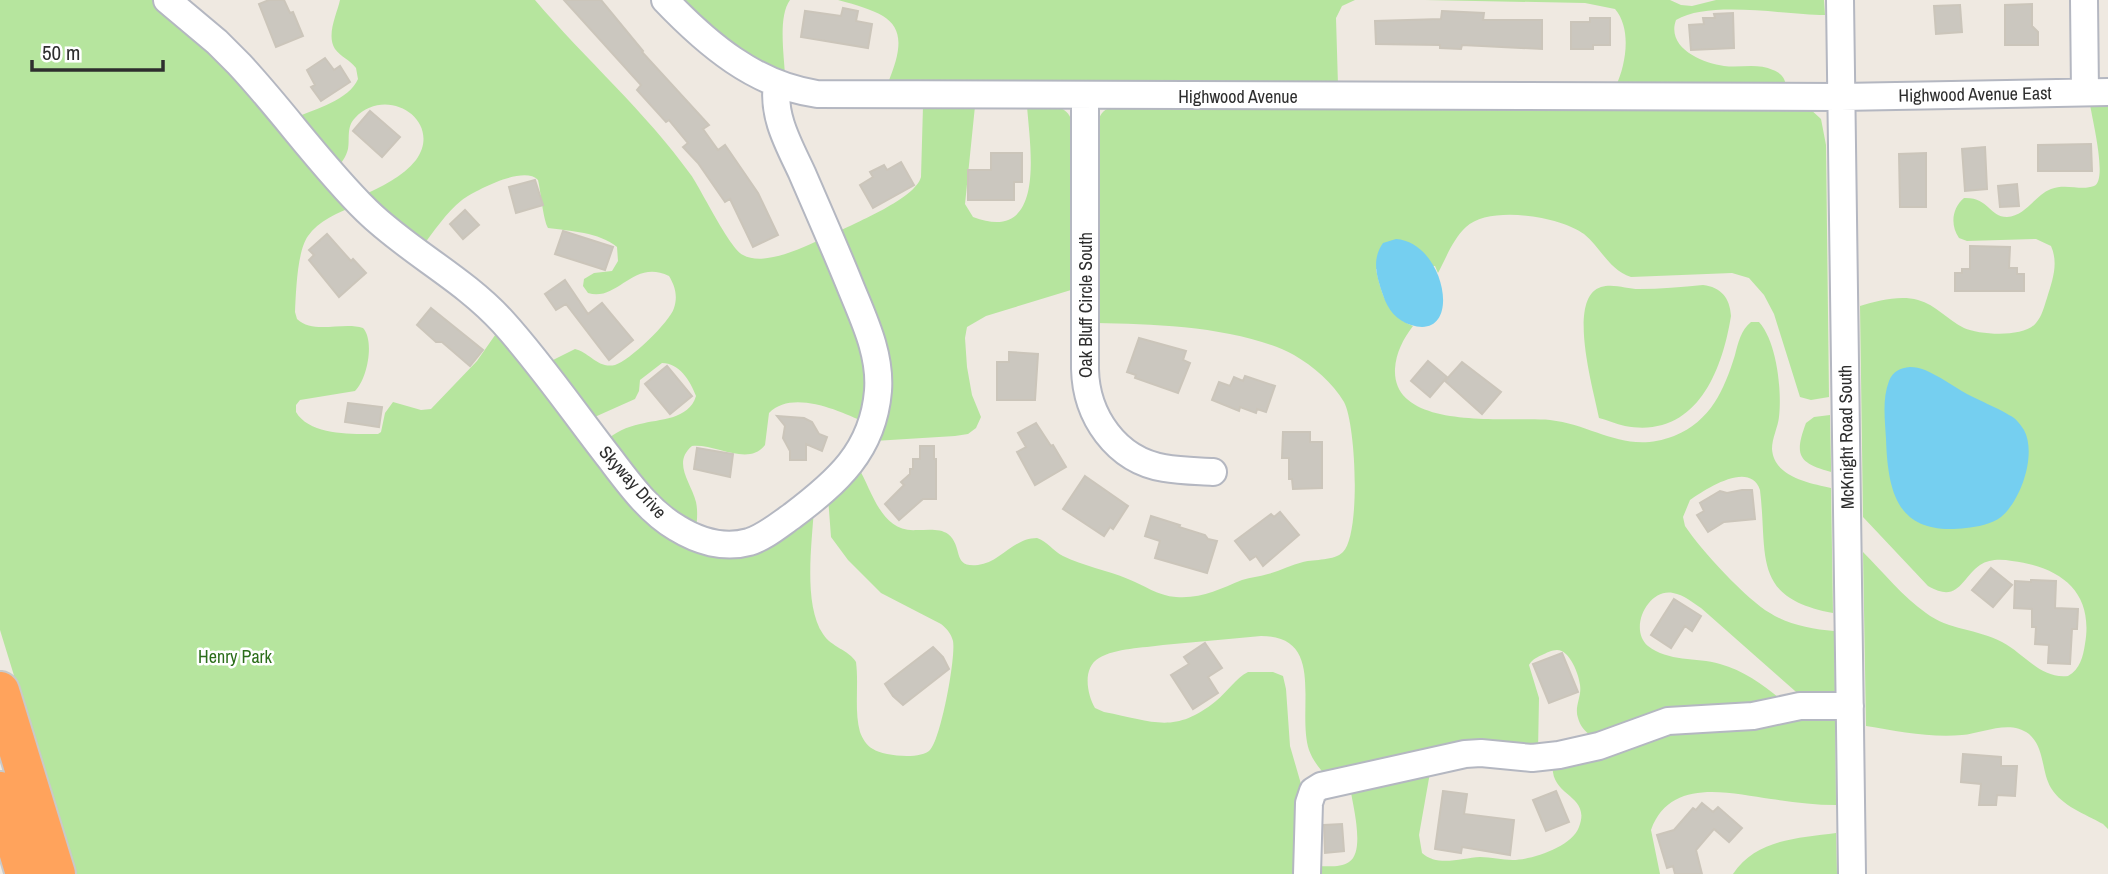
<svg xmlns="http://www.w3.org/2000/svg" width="2108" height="874" viewBox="0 0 2108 874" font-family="'Archivo Narrow',sans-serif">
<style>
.green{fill:#b6e59e}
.water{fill:#75cff0}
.building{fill:#cbc7bf;stroke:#cbc5ba;stroke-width:2}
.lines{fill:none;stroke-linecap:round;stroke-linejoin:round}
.minor-casing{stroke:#b4b7c1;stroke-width:30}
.highway-casing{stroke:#c9c9c9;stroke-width:42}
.minor{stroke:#fff;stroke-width:26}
.highway{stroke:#ffa35c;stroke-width:38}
.labels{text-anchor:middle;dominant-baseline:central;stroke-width:5;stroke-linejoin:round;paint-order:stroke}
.street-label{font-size:18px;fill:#2e2e2e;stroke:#fff}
.park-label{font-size:18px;fill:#2c6e1b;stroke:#fff}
</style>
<rect width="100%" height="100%" fill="#efe9e1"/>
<!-- green -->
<path class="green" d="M0 0H156L210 45 354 206C338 213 318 221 308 236 297 251 296 293 295 312L297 319C314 335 343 321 363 328 375 341 367 380 355 391L300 400 296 405V412C310 436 353 434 378 434L381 432 385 413 393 402 421 410 431 409 477 361 500 328 699 546 814 508C812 543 803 604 823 634 831 647 849 650 856 662 859 685 854 710 860 732 862 738 867 746 873 749 883 756 921 760 930 750 941 739 956 657 953 641 951 633 946 628 941 624L881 593 848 560 831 537 828 497 858 467C873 492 881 533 917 530 927 530 940 528 948 534 964 547 951 568 978 565 1000 563 1013 538 1037 538 1047 541 1053 551 1063 556 1083 566 1107 570 1128 579 1144 585 1158 596 1176 597 1201 599 1220 589 1242 580 1251 577 1259 577 1268 574 1280 571 1291 565 1303 562 1315 559 1334 561 1343 552 1361 534 1356 424 1344 402 1333 383 1313 366 1294 355 1241 327 1157 324 1097 323L1098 125C1099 115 1102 111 1111 107L1809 108 1821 119 1826 145 1829 397 1811 400 1800 397 1774 314 1764 295 1749 278 1732 273 1631 277C1609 270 1601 248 1584 234 1560 216 1489 205 1466 227 1453 239 1446 258 1438 273L1435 266 1376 269C1381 294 1388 316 1413 326 1403 339 1396 353 1395 369 1392 433 1512 416 1550 420 1595 425 1625 455 1674 436 1711 421 1724 390 1735 355 1738 343 1741 330 1751 322H1759C1777 342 1782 391 1779 417 1778 427 1772 438 1772 449 1774 477 1809 483 1831 488L1833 613C1751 598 1768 556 1760 490 1750 460 1706 489 1690 500L1683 517 1685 526C1700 549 1747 600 1770 613 1789 625 1812 629 1834 631L1835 698H1803L1701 608C1692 602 1684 595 1673 593 1648 588 1628 629 1648 646 1668 662 1696 657 1720 664 1745 671 1765 686 1784 702L1591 736C1585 731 1580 726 1578 718 1574 706 1582 697 1580 685 1579 675 1570 650 1557 650 1552 650 1546 653 1542 655 1535 658 1532 660 1529 665L1539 698 1538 751 1327 777C1320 769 1313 761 1309 750 1296 709 1327 636 1261 636 1229 639 1196 642 1163 645 1143 648 1116 648 1099 658 1082 668 1087 694 1095 708L1104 712C1153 721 1174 735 1216 701 1227 692 1236 678 1248 672H1273L1283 676 1286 689 1290 746 1301 784 1298 874H75L0 630Z
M340 0H535C586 60 645 111 691 175 702 191 730 249 743 255 764 267 804 247 824 238L866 344 864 422C840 411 792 389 769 413L765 445C749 467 714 443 692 446 672 463 691 482 696 502 698 511 697 521 696 530L675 518 605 441C616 432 626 427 640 424 659 419 689 420 696 396 690 380 679 363 662 363L640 380 639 391 635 399 588 420 545 364 575 349C589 352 598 369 615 365 629 361 670 322 674 308 678 296 675 286 669 276 633 258 618 302 588 293L583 286 584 279 594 273 612 271 618 261 617 247C599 232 570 231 548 228 543 219 541 193 538 180 524 165 476 190 462 200 446 213 434 231 422 247L362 196C380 187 403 177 416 160 444 121 387 84 355 118 346 127 350 139 348 149 346 157 342 162 337 168L295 118C315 109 349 100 358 79L356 68C350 60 341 57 335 49 326 35 337 14 340 0Z
M681 0H790C778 16 784 55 785 75 744 58 712 29 681 0Z
M838 0H1355L1342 6 1336 18 1338 85H887C913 24 894 15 838 0Z
M1425 0H1670L1681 5 1692 6 1716 0H1824L1825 15C1785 15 1710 0 1676 20 1666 48 1702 63 1724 66 1741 68 1758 63 1773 70 1781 73 1785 78 1786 86H1616C1626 64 1632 29 1615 9L1585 3Z
M2090 104H2108V829L2103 824C2085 814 2062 806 2051 788 2041 771 2045 748 2029 734 2010 719 1983 733 1962 735 1930 738 1897 731 1866 726L1863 552C1883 572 1903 597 1926 613 1948 630 1978 629 2002 642 2025 654 2040 679 2068 676 2080 669 2083 657 2085 644 2094 592 2061 567 2012 561 2001 559 1989 559 1980 565 1961 578 1959 604 1928 586L1863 517 1860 306C1878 301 1899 295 1918 300 1936 305 1948 320 1964 328 1980 335 2024 338 2036 323 2042 316 2044 307 2047 298 2052 281 2059 264 2051 246L2036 239 1967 241 1959 238C1950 225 1952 208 1964 198 1989 197 1989 217 2007 217 2026 216 2035 195 2051 189 2066 183 2081 191 2094 186 2108 181 2092 119 2090 104Z
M923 106H975L965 204 973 217C1047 245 1030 148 1027 106 1044 107 1067 101 1072 122L1071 290 986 316 967 327 965 338 967 367 972 395 981 417 976 428 968 434 955 436 874 441 878 430 836 233C856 222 915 199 921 177Z
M1703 285C1721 287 1730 298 1731 316 1722 372 1696 439 1625 426 1616 424 1607 420 1599 418 1594 391 1566 298 1601 287 1613 283 1627 289 1639 289 1660 289 1682 287 1703 285Z
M1830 415 1831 465V472C1798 463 1794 455 1806 423L1814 417Z
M1835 713 1836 805C1814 805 1793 802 1771 799 1729 793 1670 777 1651 830L1660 874H1316V866C1326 866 1340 868 1349 862 1366 851 1352 803 1350 786L1431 767 1419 835 1422 853C1437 867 1462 858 1480 857 1491 857 1502 860 1513 860 1531 860 1572 847 1579 827 1592 793 1548 798 1553 762L1647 734Z
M1836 833 1837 874H1733C1756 839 1799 838 1836 833Z"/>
<!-- water -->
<path class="water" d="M1396 239C1446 242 1464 342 1411 325 1396 320 1388 310 1383 295 1377 277 1371 260 1383 243Z
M1910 367C1915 367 1920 368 1925 370 1939 376 1953 386 1967 394 1980 401 1996 407 2009 415 2016 418 2020 424 2024 430 2037 454 2021 501 2001 517 1992 524 1977 527 1966 528 1899 536 1888 496 1886 439 1885 420 1882 399 1889 381 1893 371 1900 368 1910 367Z"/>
<!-- building -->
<path class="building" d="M269 0H284L290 13 293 12 303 36 276 47 259 4Z
M564 0H601L643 51 642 52 709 125 703 129 718 150 725 145 758 193 778 235 753 247 730 199 725 202 698 163 683 147 688 143 669 120 666 122 637 90 641 85Z
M2032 4V26L2038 32V45H2005V5Z
M1960 5 1962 32 1936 34 1934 6Z
M843 8 858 11 856 21 872 24 868 48 801 37 805 11 841 16Z
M1442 11 1484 13 1483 20H1542V49L1462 45 1461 49 1440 48V45L1376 44 1375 21 1441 19Z
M1733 13 1734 48 1691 50 1689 25 1704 24 1703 18H1715L1714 14Z
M1590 18H1610V45H1593V49H1571V22H1590Z
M325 58 334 70 340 66 350 82 321 101 311 87 315 85 307 70Z
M370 111 400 137 382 157 353 131Z
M2091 144 2092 171H2038V145Z
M1985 147 1987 189 1965 191 1962 149Z
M991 153H1022V182H1014V200H968V170H991Z
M1926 153V207H1900L1899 154Z
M901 162 914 185 873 208 860 185 873 177 870 172 884 165 887 170Z
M535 180 543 205 516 213 509 187Z
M2017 184 2019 206 2000 207 1998 186Z
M465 210 479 225 463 239 450 224Z
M563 231 613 247 605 270 555 254Z
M327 234 351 261 353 259 366 273 339 297 309 260 314 255 309 250Z
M1970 246 2010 247 2009 268H2017V274H2024V291H1955V273H1962V269H1970Z
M565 280 588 314 602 303 633 340 609 360 566 304 556 310 545 294Z
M431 308 483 350 470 366 442 342H436L417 325Z
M1139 338 1186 351 1183 360 1190 363 1178 393 1135 378 1136 375 1127 372Z
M1009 352 1038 354 1035 400H997V362H1009Z
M1428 361 1447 377 1430 397 1411 381Z
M1462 362 1501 392 1482 414 1445 381Z
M667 366 692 396 670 414 645 384Z
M1245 376 1275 386 1266 412 1257 409 1256 413 1240 407 1239 411 1212 400 1219 382 1230 386 1234 377 1243 381Z
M348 403 382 407 379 427 345 422Z
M777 416 804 418 812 422 819 434 827 437 822 451 806 444V460H790V451L783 438 785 426Z
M1036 423 1051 446 1053 445 1066 467 1035 485 1017 452 1026 447 1018 433Z
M1283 432H1310V442H1322V488L1293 489 1292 479H1289V458H1282Z
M920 446H934V459H936V499H923L899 520 885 504 904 485 901 482 910 474V469H913V459H920Z
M697 448 733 454 730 477 694 469Z
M1085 476 1128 506 1113 529 1110 527 1104 536 1063 509Z
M1742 490H1752L1755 519 1724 522 1708 532 1697 515 1704 511 1700 503 1720 491 1727 493Z
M1280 512 1299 535 1263 566 1256 556 1250 560 1235 541 1271 514 1274 517Z
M1151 516 1180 525 1179 527 1205 535 1208 539 1217 541 1207 573 1155 558 1160 541 1145 536Z
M1991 568 2012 585 1993 607 1972 590Z
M2031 580 2056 581 2055 608 2078 609 2077 629H2072L2070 664 2048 663 2049 645 2035 644 2036 627H2032V609L2014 608 2015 581 2031 582Z
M1674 599 1701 616 1692 631 1685 626 1671 648 1651 635Z
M1205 643 1222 668 1208 677 1218 693 1193 709 1171 675 1189 664 1184 657Z
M933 647 943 657 949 669 903 705 893 696 885 684Z
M1562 653 1578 692 1549 703 1533 664Z
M1963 754 2001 757V766H2017L2015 796 1997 795 1996 805H1979L1981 784 1961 782Z
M1443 791 1467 794 1464 814 1514 820 1510 855 1462 847 1461 853 1435 849Z
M1556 791 1569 822 1546 831 1533 800Z
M1702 803 1713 812 1718 807 1742 828 1729 842 1714 829 1696 850 1702 874H1675L1673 866 1667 868 1657 835 1674 830 1693 808 1696 810Z
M1342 824 1344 851 1325 853 1324 825Z"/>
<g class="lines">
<defs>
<path id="minor" d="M167 0 217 42 239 64C283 111 321 166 367 211 409 252 463 278 503 322 541 364 573 411 608 456 628 482 648 511 677 528 698 541 724 549 749 542 765 537 779 525 792 516 837 482 873 451 878 391 881 353 863 318 849 283 834 246 818 210 802 173 789 145 772 116 777 84
M665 0C707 44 755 85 817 94L1841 97 2108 92
M1840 0 1852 874
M2084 0 2085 92
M1085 96V369C1086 416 1116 460 1164 468 1180 471 1197 471 1213 472
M1307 874 1309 803 1313 791 1321 786 1465 754 1481 753 1532 758 1559 755 1599 746 1668 721 1753 716 1800 706H1850"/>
<path id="highway" d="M0 691 56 874
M0 791 25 874"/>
</defs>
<!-- minor casing -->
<use href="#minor" class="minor-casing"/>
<!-- highway casing -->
<use href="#highway" class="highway-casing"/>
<!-- minor -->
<use href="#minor" class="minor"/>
<!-- highway -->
<use href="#highway" class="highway"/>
</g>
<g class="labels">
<!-- street labels -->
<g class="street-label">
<text transform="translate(1975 94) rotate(-1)">Highwood Avenue East</text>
<text x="1238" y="96">Highwood Avenue</text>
<text transform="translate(1085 305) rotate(-90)">Oak Bluff Circle South</text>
<text transform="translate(1846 437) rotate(-91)">McKnight Road South</text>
<text transform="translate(633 482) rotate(48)">Skyway Drive</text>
</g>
<!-- park labels -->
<g class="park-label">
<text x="235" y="656">Henry Park</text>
</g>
</g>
<!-- scale -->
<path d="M32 60v10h131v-10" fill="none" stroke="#2e2e2e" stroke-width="3.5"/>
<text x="42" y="60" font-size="21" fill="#2e2e2e" stroke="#ffffff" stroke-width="5" paint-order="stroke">50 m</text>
</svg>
